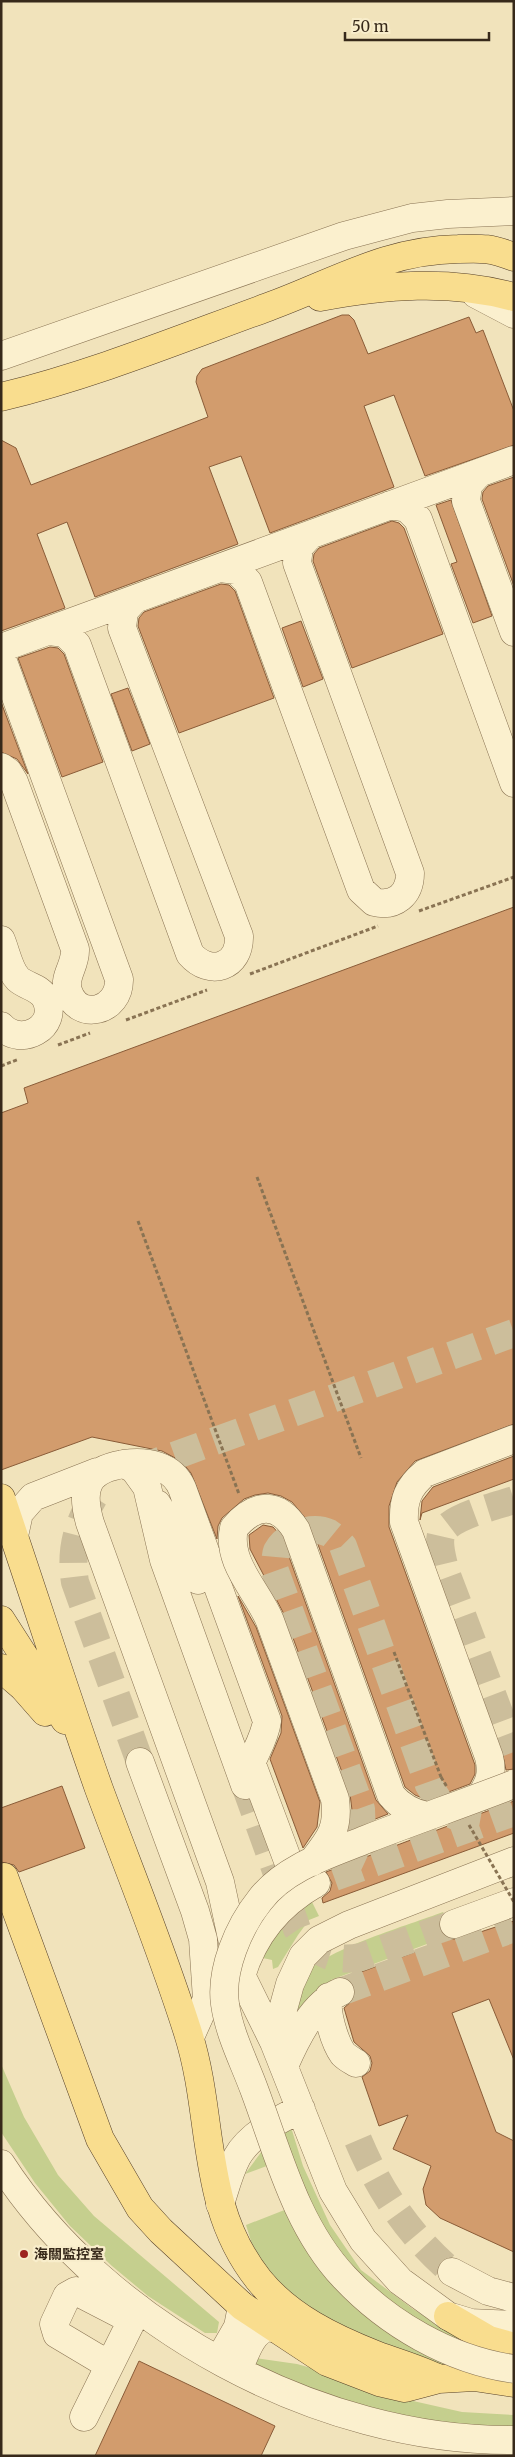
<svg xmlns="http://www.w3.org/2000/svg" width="515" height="2457" viewBox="0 0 515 2457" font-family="Merriweather,'Noto Sans SC',serif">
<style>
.green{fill:#c5cf8e}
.building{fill:#d29c6d;stroke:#8a5c38}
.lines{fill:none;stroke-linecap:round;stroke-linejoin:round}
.minor-tunnel{stroke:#ccbe9b;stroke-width:28;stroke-dasharray:28 14;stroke-linecap:butt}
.minor-casing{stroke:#897353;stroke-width:29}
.major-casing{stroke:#564029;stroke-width:29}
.path{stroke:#897353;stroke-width:3;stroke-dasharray:4 2.5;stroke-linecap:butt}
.minor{stroke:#fbf0ce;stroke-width:28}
.major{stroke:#f9dd8e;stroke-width:28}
.minor-bridge-casing{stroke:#897353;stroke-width:29;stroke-linecap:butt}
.path-bridge{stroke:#897353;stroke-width:3;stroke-dasharray:4 2.5;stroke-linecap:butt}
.minor-bridge{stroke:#fbf0ce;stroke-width:28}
.poi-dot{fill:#9d241f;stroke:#f8edcb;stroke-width:2}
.labels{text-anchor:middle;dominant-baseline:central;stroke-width:4.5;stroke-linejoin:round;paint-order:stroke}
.poi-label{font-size:14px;font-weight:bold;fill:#37291a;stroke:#f8edcb;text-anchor:start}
</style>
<rect width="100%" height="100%" fill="#f1e3bb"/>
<!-- green -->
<path class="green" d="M310 1898 319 1916 309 1920 298 1935 278 1967 273 1969 272 1960 263 1958 262 1951 284 1916Z
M443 1912 451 1935 331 1980 332 1984 295 2017C295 2003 296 1985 306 1973 329 1948 409 1925 443 1912Z
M1 2064 24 2117 58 2175 94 2216 219 2322 217 2333H205L148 2296 112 2266 70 2226 35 2183 1 2132Z
M290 2124 303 2166 330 2225 361 2270 413 2309 459 2337 495 2349 489 2366 437 2365 398 2354 301 2309 263 2265 251 2241 246 2225 287 2209 272 2164 245 2174 265 2147Z
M255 2358 297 2364 329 2373 391 2396 462 2412 514 2415V2429L431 2421 349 2403 250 2365Z"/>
<!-- building -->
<path class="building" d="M342 315H349L354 320 368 354 469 317 476 333 483 330 514 411V445L425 476 394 395 364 406 394 487 270 533 241 456 209 467 238 544 95 597 67 522 37 534 65 608 1 631V440L16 448 31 485 208 417 196 382 197 376 202 369Z
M514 477V586L482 499 483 492 488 486Z
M451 500 492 616 473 623 451 564 457 562 436 505Z
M392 521 399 523 404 528 443 634 352 668 313 561 314 554 319 548Z
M221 584 229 585 235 591 274 698 179 733 138 626 139 618 144 612Z
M301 621 323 679 303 687 282 628Z
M50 647 58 648 64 654 103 762 62 777 18 658Z
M128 688 150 744 132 751 111 694Z
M1 702 28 774 17 759 1 752Z
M514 907V1424L415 1461 397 1482 389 1506V1527L475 1765V1774L470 1784 427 1800 415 1795 405 1787 311 1525 292 1502 281 1496 268 1493 255 1495 244 1499 222 1518 218 1526 217 1539 191 1473 181 1461 162 1451 92 1437 1 1470V1113L28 1103 24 1088Z
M514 1456V1479L422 1513 420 1520 422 1501 433 1487Z
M263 1525 273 1527 282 1537 376 1800 388 1814 350 1829 352 1810 350 1794 285 1616 250 1549 249 1535Z
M238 1596 256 1627 320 1802 317 1827 303 1848 270 1759 281 1733 282 1716Z
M500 1742 514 1743V1769L506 1770Z
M62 1786 85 1848 19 1872 14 1865 1 1862V1808Z
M514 1801V1833L323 1903 322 1898 330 1891 332 1883 326 1872Z
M514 1921V2060L489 1999 452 2013 496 2132 514 2141V2252L440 2218 426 2205 423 2189 431 2166 393 2149 408 2115 379 2126 362 2077 370 2071 372 2063 370 2056 354 2042 344 2008 353 2000 356 1993 353 1984 345 1978 450 1939H459Z
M139 2361 275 2426 261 2456H95Z"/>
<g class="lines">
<!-- minor-tunnel -->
<path class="minor-tunnel" d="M135 1470 514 1333
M94 1497C77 1524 70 1550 75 1582L140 1762
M514 1500C496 1506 447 1517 441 1535 438 1546 443 1559 445 1570L514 1752
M245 1785 297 1929C313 1952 333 1963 361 1957L454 1924
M344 1874 362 1835 361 1809 275 1571C276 1565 275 1556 277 1551 286 1534 312 1525 329 1533 334 1536 339 1542 343 1546L429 1785C446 1814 449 1817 483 1823
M334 1877 514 1812
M340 1992 514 1928
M358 2140C380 2192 409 2235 452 2272"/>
<defs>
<path id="minor" d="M476 294 514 314
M1 356 344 236 412 218 448 214 514 211
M479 473 468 485 466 501 514 632
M390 505 407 508 418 519 514 783
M220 568 236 570 248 582 361 890 374 902C395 907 410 895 410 873L297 563 299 547 310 535
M49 631 65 633 77 645 190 954C210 977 240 967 239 936L122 628 124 611 135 599
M1 648 514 460
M1 656 119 979C120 1012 78 1022 68 991 63 976 76 966 75 949L14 782 8 772 1 767
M1 940C6 952 9 970 18 979 27 987 40 987 46 999 59 1027 21 1048 1 1026
M124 1464C147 1461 172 1465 182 1488L267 1721C264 1744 247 1762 245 1785
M157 1504 184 1548 198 1580
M14 1536 19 1513 33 1497 97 1472
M140 1762 195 1911 203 1939 207 1999 190 2037
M251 1762 291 1869 301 1882 313 1885
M245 1785 164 1560 147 1487 134 1469 124 1464C86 1470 80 1488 90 1523L220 1882 239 1971 274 2042 333 2191 363 2240 400 2281 448 2316 471 2323
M480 1797C490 1783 493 1773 489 1757L404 1522C403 1500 408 1487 425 1473L514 1439
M454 1924 514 1902
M241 1976C254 1934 278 1905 316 1883
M329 1997C324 2009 335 2043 343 2054 347 2058 351 2060 356 2063
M274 2042 290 1984 303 1956 319 1940 349 1925 514 1861
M284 2066C296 2039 312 2004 340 1992
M1 2164C106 2326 320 2442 514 2440
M220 2204C225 2189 229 2172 237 2157 249 2135 279 2119 301 2109
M452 2272 488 2291 514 2298
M469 2323 514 2325
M219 2360 238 2327 242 2306
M109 2365 57 2334 54 2324 67 2296 76 2291 132 2320
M238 2370C246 2353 250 2333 269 2326L273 2328
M84 2417 138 2308"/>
<path id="major" d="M320 297C384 285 450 279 514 297
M1 397C92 375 180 339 268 307 334 283 386 250 458 249 483 248 491 248 514 257
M1 1498C34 1595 65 1693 99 1789 129 1870 162 1950 188 2033 215 2118 199 2205 259 2280 289 2317 333 2338 376 2355 397 2363 419 2369 439 2379
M1 1620 65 1720
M1 1668 23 1687 45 1712
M4 1877 100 2139 140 2208 161 2231 242 2306 327 2362 379 2382 405 2388 439 2379 474 2377 514 2383
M448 2316 489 2340 514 2347"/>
</defs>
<!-- minor casing -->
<use href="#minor" class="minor-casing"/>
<!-- major casing -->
<use href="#major" class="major-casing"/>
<!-- path -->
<path class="path" d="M419 911 514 877
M250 974 378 926
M126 1020 207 990
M58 1045 90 1033
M1 1066 19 1059
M257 1177 361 1458
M138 1221 239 1494
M394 1652 441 1777"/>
<!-- minor -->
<use href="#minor" class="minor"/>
<!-- major -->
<use href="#major" class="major"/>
<defs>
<path id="minor-bridge" d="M514 1784C465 1803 416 1820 367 1839 330 1854 285 1867 260 1900 239 1926 220 1970 225 2004 229 2033 244 2062 254 2089 278 2153 296 2226 344 2277 388 2324 450 2360 514 2369
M312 1862C330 1839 339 1829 335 1799L270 1621C258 1591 226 1563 234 1528 255 1503 278 1501 296 1530L391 1795C400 1806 412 1813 427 1816"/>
</defs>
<!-- minor-bridge casing -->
<use href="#minor-bridge" class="minor-bridge-casing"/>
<!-- path-bridge -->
<path class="path-bridge" d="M441 1777 447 1787
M469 1825 514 1902"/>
<!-- minor-bridge -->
<use href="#minor-bridge" class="minor-bridge"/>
</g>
<!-- markers -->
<circle class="poi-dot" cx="24" cy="2254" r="5"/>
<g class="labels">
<!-- poi labels -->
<g class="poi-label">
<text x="34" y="2254">海關監控室</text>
</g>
</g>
<!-- border -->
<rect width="515" height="2457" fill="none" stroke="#37291a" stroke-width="5"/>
<!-- scale -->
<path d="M345 32v8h144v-8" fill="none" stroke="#37291a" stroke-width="2.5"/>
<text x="352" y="32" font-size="15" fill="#37291a" stroke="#f8edcb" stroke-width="4" paint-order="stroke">50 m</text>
</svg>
